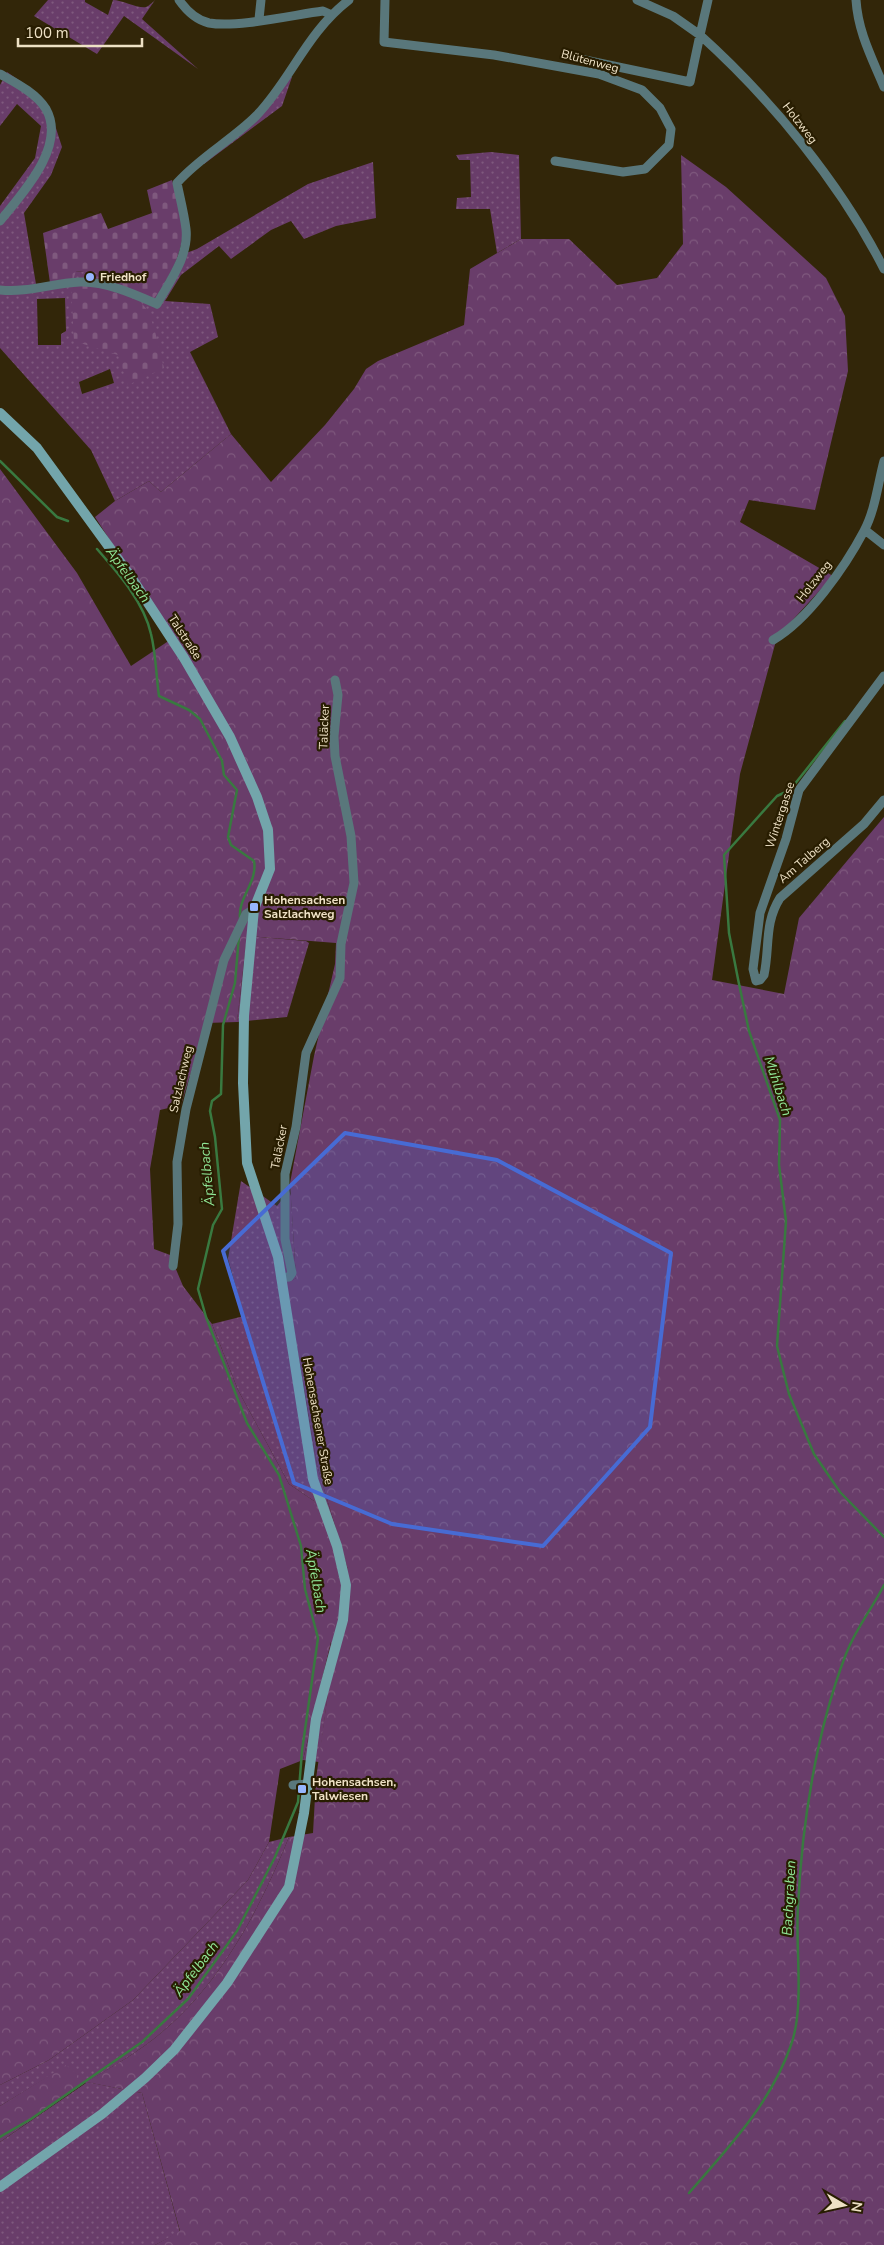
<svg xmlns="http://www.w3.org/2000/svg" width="884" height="2245" viewBox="0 0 884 2245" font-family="'Nunito Sans',sans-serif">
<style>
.grass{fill:url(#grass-dots);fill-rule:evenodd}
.forest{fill:url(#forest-crowns)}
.cemetery{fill:url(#cemetery-stones)}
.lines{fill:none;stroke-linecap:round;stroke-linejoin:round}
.stream{stroke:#397940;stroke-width:2.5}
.street{stroke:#59777b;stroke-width:9}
.secondary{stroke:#73a5ab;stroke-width:10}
.marked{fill:#476bd4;fill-opacity:0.2;stroke:#476bd4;stroke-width:4;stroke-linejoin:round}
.poi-dot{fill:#97b6fd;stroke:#281d01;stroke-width:2}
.labels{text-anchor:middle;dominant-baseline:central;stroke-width:4.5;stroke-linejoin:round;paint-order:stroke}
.street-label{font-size:12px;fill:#eee1c5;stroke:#281d01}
.poi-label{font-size:12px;font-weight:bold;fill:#eee1c5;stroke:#281d01;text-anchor:start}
.water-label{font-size:14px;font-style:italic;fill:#90e796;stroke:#281d01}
</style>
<defs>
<pattern id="grass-dots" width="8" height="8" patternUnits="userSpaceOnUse" patternTransform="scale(1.25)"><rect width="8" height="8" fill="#693d6a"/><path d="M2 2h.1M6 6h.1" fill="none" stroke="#7f597e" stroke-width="1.8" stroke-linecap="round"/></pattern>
<pattern id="forest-crowns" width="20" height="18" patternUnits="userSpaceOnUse" patternTransform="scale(1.25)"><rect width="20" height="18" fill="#693d6a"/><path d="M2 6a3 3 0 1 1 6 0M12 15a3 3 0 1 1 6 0" fill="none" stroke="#7f597e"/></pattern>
<pattern id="cemetery-stones" width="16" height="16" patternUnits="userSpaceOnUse" patternTransform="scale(1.25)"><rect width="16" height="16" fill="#693d6a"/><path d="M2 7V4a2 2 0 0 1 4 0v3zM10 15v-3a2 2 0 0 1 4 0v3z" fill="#7f597e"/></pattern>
</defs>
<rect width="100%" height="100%" fill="#322609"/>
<!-- grass -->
<path class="grass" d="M48 0H85V2L108 15 113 0C122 0 139 9 146 7 149 6 154 1 155 0L142 19 198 69 124 16 97 54 34 16Z
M7 72 36 92 54 122 62 147 51 175 24 213 36 284 72 280 75 271 166 281 178 256 197 249 308 184 373 162 376 218 336 226 304 239 291 221 271 230 231 259 219 246 181 275 165 301 210 304 218 337 190 352 231 434 161 492 149 481 115 501 91 450 0 348V206L35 158 41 126 17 104 0 126V85ZM65 298 66 331 61 334V345H38L37 299ZM110 369 114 383 82 394 79 382Z
M289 77H292L282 106 204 164 202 162 258 119Z
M491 152 519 155 521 239 497 253 490 209H456L457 198 471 197 470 160H459L456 155Z
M247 936 306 941 309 943 287 1017 237 1022Z
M241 1181 277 1206 289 1191 291 1196 296 1278 286 1285 317 1465 348 1570 346 1622 330 1678 319 1762 303 1760 331 1643 314 1501 289 1484 238 1390 212 1324 244 1316 228 1259Z
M289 1837C261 1906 225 1976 169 2026 144 2049 115 2065 87 2082L142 2093 180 2232 155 2245H0V2142L86 2083 66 2066 0 2106V2085L49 2060 133 2000 248 1880 269 1842Z"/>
<!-- forest -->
<path class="forest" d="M681 155 726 187 826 278 845 316 848 371 815 510 749 500 740 522 833 576 777 637 740 774 712 980 784 994 799 918 884 817V2245H155L180 2231 142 2093 86 2082 0 2142V2106L66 2065 86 2082C115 2065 144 2049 169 2026 225 1976 261 1906 289 1837L313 1833 316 1779 330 1678 346 1622 348 1570 317 1465 286 1284 296 1278 290 1183 314 1056 335 964 336 943 247 936 237 1022 206 1023 181 1105 160 1110 150 1169 154 1249 170 1255 183 1286 212 1324 238 1390 289 1484 314 1501 333 1553 342 1595 303 1760 280 1769 269 1842 248 1880 133 2000 49 2060 0 2085V469L77 573 131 666 173 638 95 517 115 501 149 481 161 492 231 434 271 482 325 425 354 389 366 369 378 361 464 325 470 269 521 239H569L617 285 657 278 683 244Z"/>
<!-- cemetery -->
<path class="cemetery" d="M172 180C176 195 184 215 183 230 182 255 169 278 154 298L106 283 105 275 76 271 73 280 50 283 43 233 101 213 108 229 152 213 147 190Z
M71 284C91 286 139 291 148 312 156 329 159 350 164 368L128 385 118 355 74 341Z"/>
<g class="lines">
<!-- stream -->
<path class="stream" d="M0 461 57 517 68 521
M97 549C118 573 144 602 151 634 156 654 156 675 159 696L189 710 200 719 222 761 224 775 237 790 228 837 231 845 254 861C258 882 238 897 240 918
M845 721 790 790 777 796 724 855 729 933 738 979 749 1031 780 1120 779 1165 786 1221 777 1346 789 1394 814 1454 840 1492 884 1537
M0 2137 31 2119 142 2042 188 1999 237 1931 275 1857 298 1802 302 1751 318 1638 305 1589 301 1546 279 1475 247 1423 206 1317 198 1289 213 1225 222 1209 215 1137 210 1111 212 1101 221 1094 223 1025 235 983 239 936
M689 2193C729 2147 771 2103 791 2045 805 2006 795 1947 798 1906 802 1824 816 1732 846 1654 856 1628 872 1609 884 1585"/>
<!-- street -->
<path class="street" d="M179 0C186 10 196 20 209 23 237 28 293 15 323 11L332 15
M385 0 384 42 494 55 599 74 642 90 660 108 671 129 669 145 645 169 623 172 555 161
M708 0 700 35C771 99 841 184 884 269
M856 0C858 32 872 58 884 87
M259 19 261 0
M580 59 690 82 700 35 673 16 637 0
M0 74C16 83 36 93 46 109 67 146 22 194 0 221
M0 290C28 293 52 283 80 282 105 281 134 294 157 304 170 281 189 256 186 229 184 213 180 198 177 183 200 157 232 140 256 116 291 80 306 33 349 0
M865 530 884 545
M773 640C808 620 845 567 864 531 875 511 878 483 884 461
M884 676 799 790 786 839 760 913 753 969 756 981 760 980 764 975C770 948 764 923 780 898L864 824 884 800
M173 1266 178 1224 177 1162 186 1109 224 960 246 914 254 909
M281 1278 289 1277 292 1273 285 1239V1174L296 1127 306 1053 340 978 341 944 354 883 351 836 335 756 334 736 338 695 335 680
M293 1785 308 1784"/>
<!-- secondary -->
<path class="secondary" d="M0 413 37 448 131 577 184 658 230 737 257 797 268 830 270 869 254 909 244 1016 243 1083 247 1163 278 1257 313 1479 337 1546 346 1585 343 1620 316 1719 304 1813 289 1887 227 1983 174 2050 145 2078 102 2114 0 2187"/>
</g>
<!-- marked area -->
<path class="marked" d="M345 1133 497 1160 671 1253 650 1427 543 1546 392 1524 294 1483 223 1251Z"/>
<!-- markers -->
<g class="poi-dot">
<circle cx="90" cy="277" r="5"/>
<rect x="249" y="902" width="10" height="10" rx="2.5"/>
<rect x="297" y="1784" width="10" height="10" rx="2.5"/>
</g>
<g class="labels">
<!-- street labels -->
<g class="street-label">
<text transform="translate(590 61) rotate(15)">Blütenweg</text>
<text transform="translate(800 123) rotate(52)">Holzweg</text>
<text transform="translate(814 581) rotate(-52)">Holzweg</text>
<text transform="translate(185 637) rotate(57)">Talstraße</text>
<text transform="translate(324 727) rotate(-88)">Taläcker</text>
<text transform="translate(780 815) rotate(-72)">Wintergasse</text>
<text transform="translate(804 860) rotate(-41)">Am Talberg</text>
<text transform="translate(181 1079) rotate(-77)">Salzlachweg</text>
<text transform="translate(279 1147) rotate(-79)">Taläcker</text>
<text transform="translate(318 1421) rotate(80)">Hohensachsener Straße</text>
</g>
<!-- poi labels -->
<g class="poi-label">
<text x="100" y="277">Friedhof</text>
<text x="264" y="900">Hohensachsen<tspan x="264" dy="14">Salzlachweg</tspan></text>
<text x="312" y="1782">Hohensachsen,<tspan x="312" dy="14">Talwiesen</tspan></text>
</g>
<!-- water labels -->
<g class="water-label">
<text transform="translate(128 575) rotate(54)">Äpfelbach</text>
<text transform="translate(778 1086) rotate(72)">Mühlbach</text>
<text transform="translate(207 1174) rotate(-95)">Äpfelbach</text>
<text transform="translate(316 1581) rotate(80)">Äpfelbach</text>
<text transform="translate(789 1898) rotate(-87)">Bachgraben</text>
<text transform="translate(196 1969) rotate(-53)">Äpfelbach</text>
</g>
</g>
<!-- north arrow -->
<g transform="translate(844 2205) rotate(99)" stroke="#281d01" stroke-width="4" paint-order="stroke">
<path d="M0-4L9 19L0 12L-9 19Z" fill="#eee1c5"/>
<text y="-8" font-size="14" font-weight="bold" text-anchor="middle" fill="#eee1c5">N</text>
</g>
<!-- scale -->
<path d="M18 38v8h124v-8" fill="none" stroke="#eee1c5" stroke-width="2.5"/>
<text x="25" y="38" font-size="15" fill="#eee1c5" stroke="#281d01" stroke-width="4" paint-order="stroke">100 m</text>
</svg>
